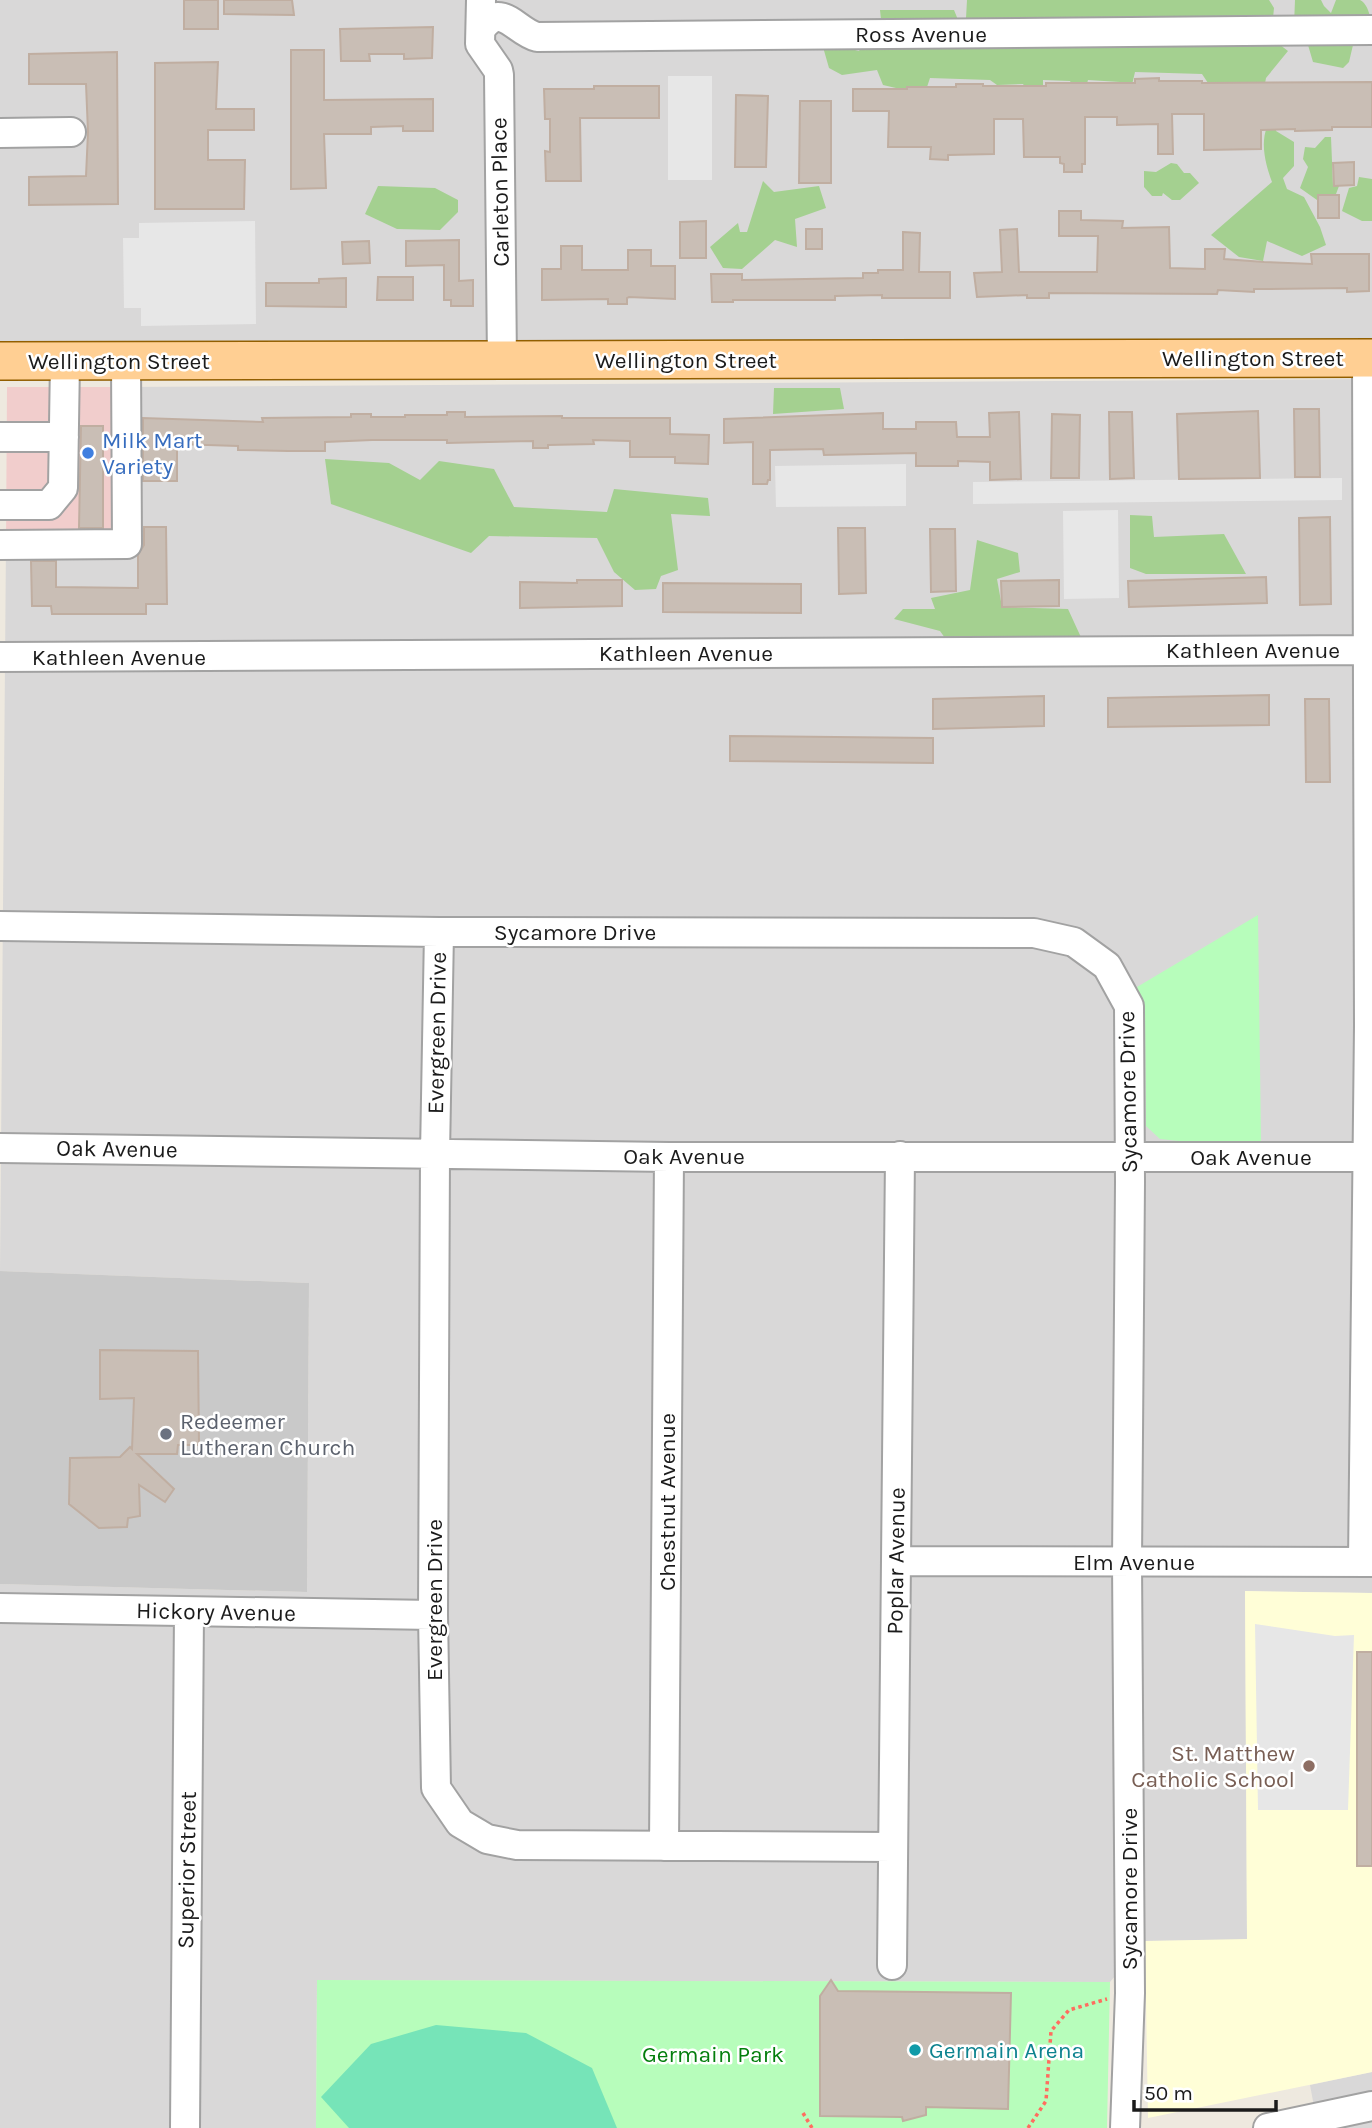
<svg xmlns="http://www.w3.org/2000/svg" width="1372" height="2128" viewBox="0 0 1372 2128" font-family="Karla,sans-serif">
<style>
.residential{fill:#d9d8d8}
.commercial{fill:#f1cdcc}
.education{fill:#fffed7}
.religious{fill:#c9c9c9}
.forest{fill:#a4d090}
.park{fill:#b7fdbb}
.pitch{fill:#76e4b8}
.parking{fill:#e7e7e7}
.building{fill:#c9beb5;stroke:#c0aea1;stroke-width:2}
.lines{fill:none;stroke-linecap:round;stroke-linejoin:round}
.minor-casing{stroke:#a2a2a2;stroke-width:32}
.major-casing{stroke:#925f00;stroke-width:40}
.path{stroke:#ff6d5f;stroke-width:3.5;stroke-dasharray:3.5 3.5;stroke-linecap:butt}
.minor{stroke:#fff;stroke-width:28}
.major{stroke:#ffcf93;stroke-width:37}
.shop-dot{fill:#3f7fe0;stroke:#fff;stroke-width:2.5}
.worship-dot{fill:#6b7280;stroke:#fff;stroke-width:2.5}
.education-dot{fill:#8d6e63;stroke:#fff;stroke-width:2.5}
.culture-dot{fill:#0f9aa8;stroke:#fff;stroke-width:2.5}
.labels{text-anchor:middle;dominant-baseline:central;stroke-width:5;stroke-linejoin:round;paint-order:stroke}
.street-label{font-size:23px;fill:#1b1b1b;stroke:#fff}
.shop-label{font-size:23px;fill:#366cbe;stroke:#fff;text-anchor:start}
.worship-label{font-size:23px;fill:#5b616d;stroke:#fff;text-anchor:start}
.education-label{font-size:23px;fill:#785e54;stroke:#fff;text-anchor:end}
.culture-label{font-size:23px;fill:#0d838f;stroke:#fff;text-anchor:start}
.park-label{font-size:23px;fill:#037e0c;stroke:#fff}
</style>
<rect width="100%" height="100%" fill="#eee9df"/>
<!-- residential -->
<path class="residential" d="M0 0H1372V350L0 355Z
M1372 379V1593L1245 1591 1247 1940 1145 1941 1110 1982 317 1980 316 2128H0V1584L307 1592 309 1283 0 1271 6 543 124 387Z
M1372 2072V2128H1318L1310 2085Z"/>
<!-- commercial -->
<path class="commercial" d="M7 387H124L123 543H6Z"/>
<!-- education -->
<path class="education" d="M1245 1591 1372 1593V2072L1148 2118 1145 1941 1247 1939Z"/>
<!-- religious -->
<path class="religious" d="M0 1271 309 1283 307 1592 0 1584Z"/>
<!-- forest -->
<path class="forest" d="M967 0H1269L1274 8 1271 38 1288 51 1266 78 1264 89H1252L1249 82H1224L1222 90 1210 86 1202 74 1135 72 1131 89H1122L1120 82 1088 80 1084 94 1076 92 1070 81 1043 80V94L1030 95 1023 84 997 85 990 80 930 78 927 87H907L906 93H897L896 88 883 85 877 70 842 75 829 68 823 47 849 41 851 49 859 51 864 41 883 38 880 10H954L965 37Z
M1295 0H1321L1324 6 1331 13 1336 0C1342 0 1354 0 1360 0 1372 6 1372 31 1372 43L1353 45 1349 62 1343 68 1313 62 1308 45 1310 29 1294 25Z
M1275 125 1276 131 1294 142V166L1283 178 1287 189 1304 197 1320 227 1326 245 1302 256 1267 241 1263 261 1239 257 1211 235 1272 182C1266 166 1260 144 1267 127Z
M1325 137H1331L1333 186H1339L1336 194 1318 195 1317 200 1300 188 1308 167 1303 159 1305 147 1315 148Z
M1171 163 1177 164 1184 173H1190L1199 183 1180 200H1172L1163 193 1162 196H1152L1144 187V171L1156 172Z
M1359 177 1372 179V221H1362L1342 211 1349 188 1357 186Z
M763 181 774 192 819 186 826 208 795 219 797 247 775 240 742 269 723 268 710 247 738 223 740 232H747Z
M378 186 435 188 458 200V212L440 230 397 229 365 214Z
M774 388H840L844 409 773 414Z
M325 459 389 463 420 480 439 461 494 469 514 507 607 512 614 489 708 498 710 516 671 514 678 570 661 576 656 589 635 590 614 572 597 538 489 536 471 553 331 504Z
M1130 515 1152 516 1154 537 1224 534 1246 574H1146L1130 568Z
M977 540 1018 553 1020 572 997 579 1002 607 1068 609 1085 646 945 638 940 631 894 619 903 609H935L931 598 970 590Z"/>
<!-- park -->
<path class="park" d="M1258 915 1261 1142 1179 1141 1160 1139 1146 1126 1145 1012 1137 987Z
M317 1980 1110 1982 1107 2128H316Z"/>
<!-- pitch -->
<path class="pitch" d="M436 2025 526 2033 592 2068 617 2128H349L321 2097 371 2044Z"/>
<!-- parking -->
<path class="parking" d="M668 76H712V180H668Z
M255 221 256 324 141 326V308H124L123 238H139V223Z
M906 464V506L776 507 775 466Z
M1342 478V500L973 504V482Z
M1118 510 1119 598 1064 599 1063 511Z
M1255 1624 1335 1636 1354 1635 1348 1810H1258Z"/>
<!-- building -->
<path class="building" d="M184 0H218V29H184Z
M224 0H292L294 15 224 14Z
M433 27 432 58 404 59V54H369L370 61H341L340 29Z
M291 50H324V100L433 99V131H403V126L371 127V134H324L326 188 291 189Z
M117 52 118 204 29 205V177L86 176 88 132 86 84H29V54Z
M218 62 216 109H254V130H208V160H245L244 209H155V63Z
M1159 78V81H1202V83L1372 82V127H1332V130L1295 131V129L1261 130V149L1204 150V114H1172L1173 154H1158V124L1117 125V117H1085V164H1082V172H1064V164L1060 163V157H1024L1023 119H994V154L948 155V160L930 159 931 147H888L889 111H853V89H907V87H956V84H983V86H1046V83H1135V79Z
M594 86H659V118H580L581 181H546L545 151 550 152V119H545L544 89H594Z
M736 95 768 96 766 167H735Z
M800 101H831V183H799Z
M1354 162V185L1334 186 1333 163Z
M1318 195H1339V218H1318Z
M1059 211H1081V220L1123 221 1122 228 1169 227 1170 268 1205 269V249H1225L1224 259 1264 262 1312 264 1311 254H1369V291L1347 292V288L1262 289H1254V292L1218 290 1217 294 1049 293V298H1027V295L977 297 974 273 1002 272 1000 230 1017 229 1019 272H1097L1098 236H1059Z
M706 221V258H680V222Z
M806 229H822V249H806Z
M903 232 920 233 919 272H950V298H882V295L835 296V300H733V302H712L711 274H742V280L863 278V273H878V270H903Z
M459 240V281L473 280V306H451V300H444V265L406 266V241Z
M369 241 370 263 343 264 342 242Z
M561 246H582V270H628V250H651V266H675V299L629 297 627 298V304H608V299L542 300V269H561Z
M378 277H413V300H377Z
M346 278V307L266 306V283H319V279Z
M1294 409H1319L1320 477H1295Z
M1258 411 1260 478 1179 479 1177 414Z
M447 412H465V417L562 416V418H670V434L709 435 708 464 675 463V457H630V441L593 440 594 444 548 445V448H533V441L447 443V440H372L325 442V451H288L238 450V446L177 444V481H143V418L263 422 262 418 351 417V414H371V417H405V415H447Z
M1019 412 1021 479 990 480V462L958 461V466H916V453L824 455 823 449 770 450V480H768L767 484H753V442L724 443V419L883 413V429H916V422H956L957 437H990L989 413Z
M1109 412H1132L1134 478 1110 479Z
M1052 414 1080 415 1079 478H1051Z
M81 426H103V528H79Z
M1330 517 1331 604 1300 605 1299 518Z
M144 527H166L167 604H146V614H52L51 606H32L31 561H56V587L138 588V555L144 545Z
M838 528H865L866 593 839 594Z
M930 529H955L956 591 931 592Z
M1266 577 1267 603 1129 607 1128 581Z
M577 580H622V606L520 608V582L577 583Z
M1059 580V606L1002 607 1001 581Z
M663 583 801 584V613L663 612Z
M1269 695V725L1108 727V698Z
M1044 696V726L933 729V699Z
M1305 699H1329L1330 782H1306Z
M730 736 933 738V763L730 761Z
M100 1350 198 1351 199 1445H178L177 1454H137L174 1489 165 1502 139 1485 140 1516 128 1518 127 1527 99 1528 69 1504 70 1458 120 1457 130 1447 132 1449 134 1398 100 1399Z
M1357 1652H1372V1866H1357Z
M831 1980 838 1991 1011 1993 1008 2109 926 2107V2115L903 2121 902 2117 820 2116V1996Z"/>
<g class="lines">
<defs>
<path id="minor" d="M481 0 480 44 498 70 499 75 502 361
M481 29C501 0 516 32 537 37L1372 30
M0 133 71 132
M0 437H64
M0 505H49L63 488 65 361
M0 545 127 544 126 361
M0 657 1372 650
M0 926 439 932 1034 933 1074 942 1107 966 1129 1006 1130 1182 1127 1562 1130 1993 1125 2128
M439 932 435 1154 433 1615 436 1788 460 1823 487 1839 517 1845 893 1847
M0 1148 669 1157H1368
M896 1561 1372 1562
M1363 1562 1369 1026 1367 358
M0 1608 433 1615
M664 1846 669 1157
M892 1965 900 1156
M185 2128 189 1612
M1268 2128 1372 2106"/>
<path id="major" d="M0 361 1372 358"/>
</defs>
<!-- minor casing -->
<use href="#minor" class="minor-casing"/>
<!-- major casing -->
<use href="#major" class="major-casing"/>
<!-- path -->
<path class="path" d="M803 2113 812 2128
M1028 2128 1046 2101 1051 2031 1069 2010 1107 1999"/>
<!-- minor -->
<use href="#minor" class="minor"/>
<!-- major -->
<use href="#major" class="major"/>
</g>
<!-- markers -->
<circle class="shop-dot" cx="88" cy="453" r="7"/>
<circle class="worship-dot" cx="166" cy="1434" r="7"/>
<circle class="education-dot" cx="1309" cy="1766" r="7"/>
<circle class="culture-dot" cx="915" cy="2050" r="7"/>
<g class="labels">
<!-- street labels -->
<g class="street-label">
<text x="921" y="34">Ross Avenue</text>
<text transform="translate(500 192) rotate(-91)">Carleton Place</text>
<text x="1253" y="358">Wellington Street</text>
<text x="686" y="360">Wellington Street</text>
<text x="119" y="361">Wellington Street</text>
<text x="1253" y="650">Kathleen Avenue</text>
<text x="686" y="653">Kathleen Avenue</text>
<text x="119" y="657">Kathleen Avenue</text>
<text x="575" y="932">Sycamore Drive</text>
<text transform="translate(437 1033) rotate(-89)">Evergreen Drive</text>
<text transform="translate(1128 1092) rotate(-91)">Sycamore Drive</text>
<text transform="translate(117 1149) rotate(1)">Oak Avenue</text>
<text x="684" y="1156">Oak Avenue</text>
<text x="1251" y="1157">Oak Avenue</text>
<text transform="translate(667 1502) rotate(-90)">Chestnut Avenue</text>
<text transform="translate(896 1561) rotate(-89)">Poplar Avenue</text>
<text x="1134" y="1562">Elm Avenue</text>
<text transform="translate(434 1600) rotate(-90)">Evergreen Drive</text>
<text transform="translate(216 1612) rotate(1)">Hickory Avenue</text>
<text transform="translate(187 1870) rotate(-89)">Superior Street</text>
<text transform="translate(1129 1889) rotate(-90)">Sycamore Drive</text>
</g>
<!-- shop labels -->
<g class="shop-label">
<text x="102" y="440">Milk Mart<tspan x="102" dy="26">Variety</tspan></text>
</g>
<!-- worship labels -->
<g class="worship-label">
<text x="180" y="1421">Redeemer<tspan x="180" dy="26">Lutheran Church</tspan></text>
</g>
<!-- education labels -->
<g class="education-label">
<text x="1295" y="1753">St. Matthew<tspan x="1295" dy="26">Catholic School</tspan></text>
</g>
<!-- culture labels -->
<g class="culture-label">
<text x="929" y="2050">Germain Arena</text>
</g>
<!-- park labels -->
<g class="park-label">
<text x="713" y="2054">Germain Park</text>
</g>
</g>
<!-- scale -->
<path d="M1134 2100v10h142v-10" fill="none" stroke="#1b1b1b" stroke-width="3.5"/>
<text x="1144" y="2100" font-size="21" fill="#1b1b1b" stroke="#ffffff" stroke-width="5" paint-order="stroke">50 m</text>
</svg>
